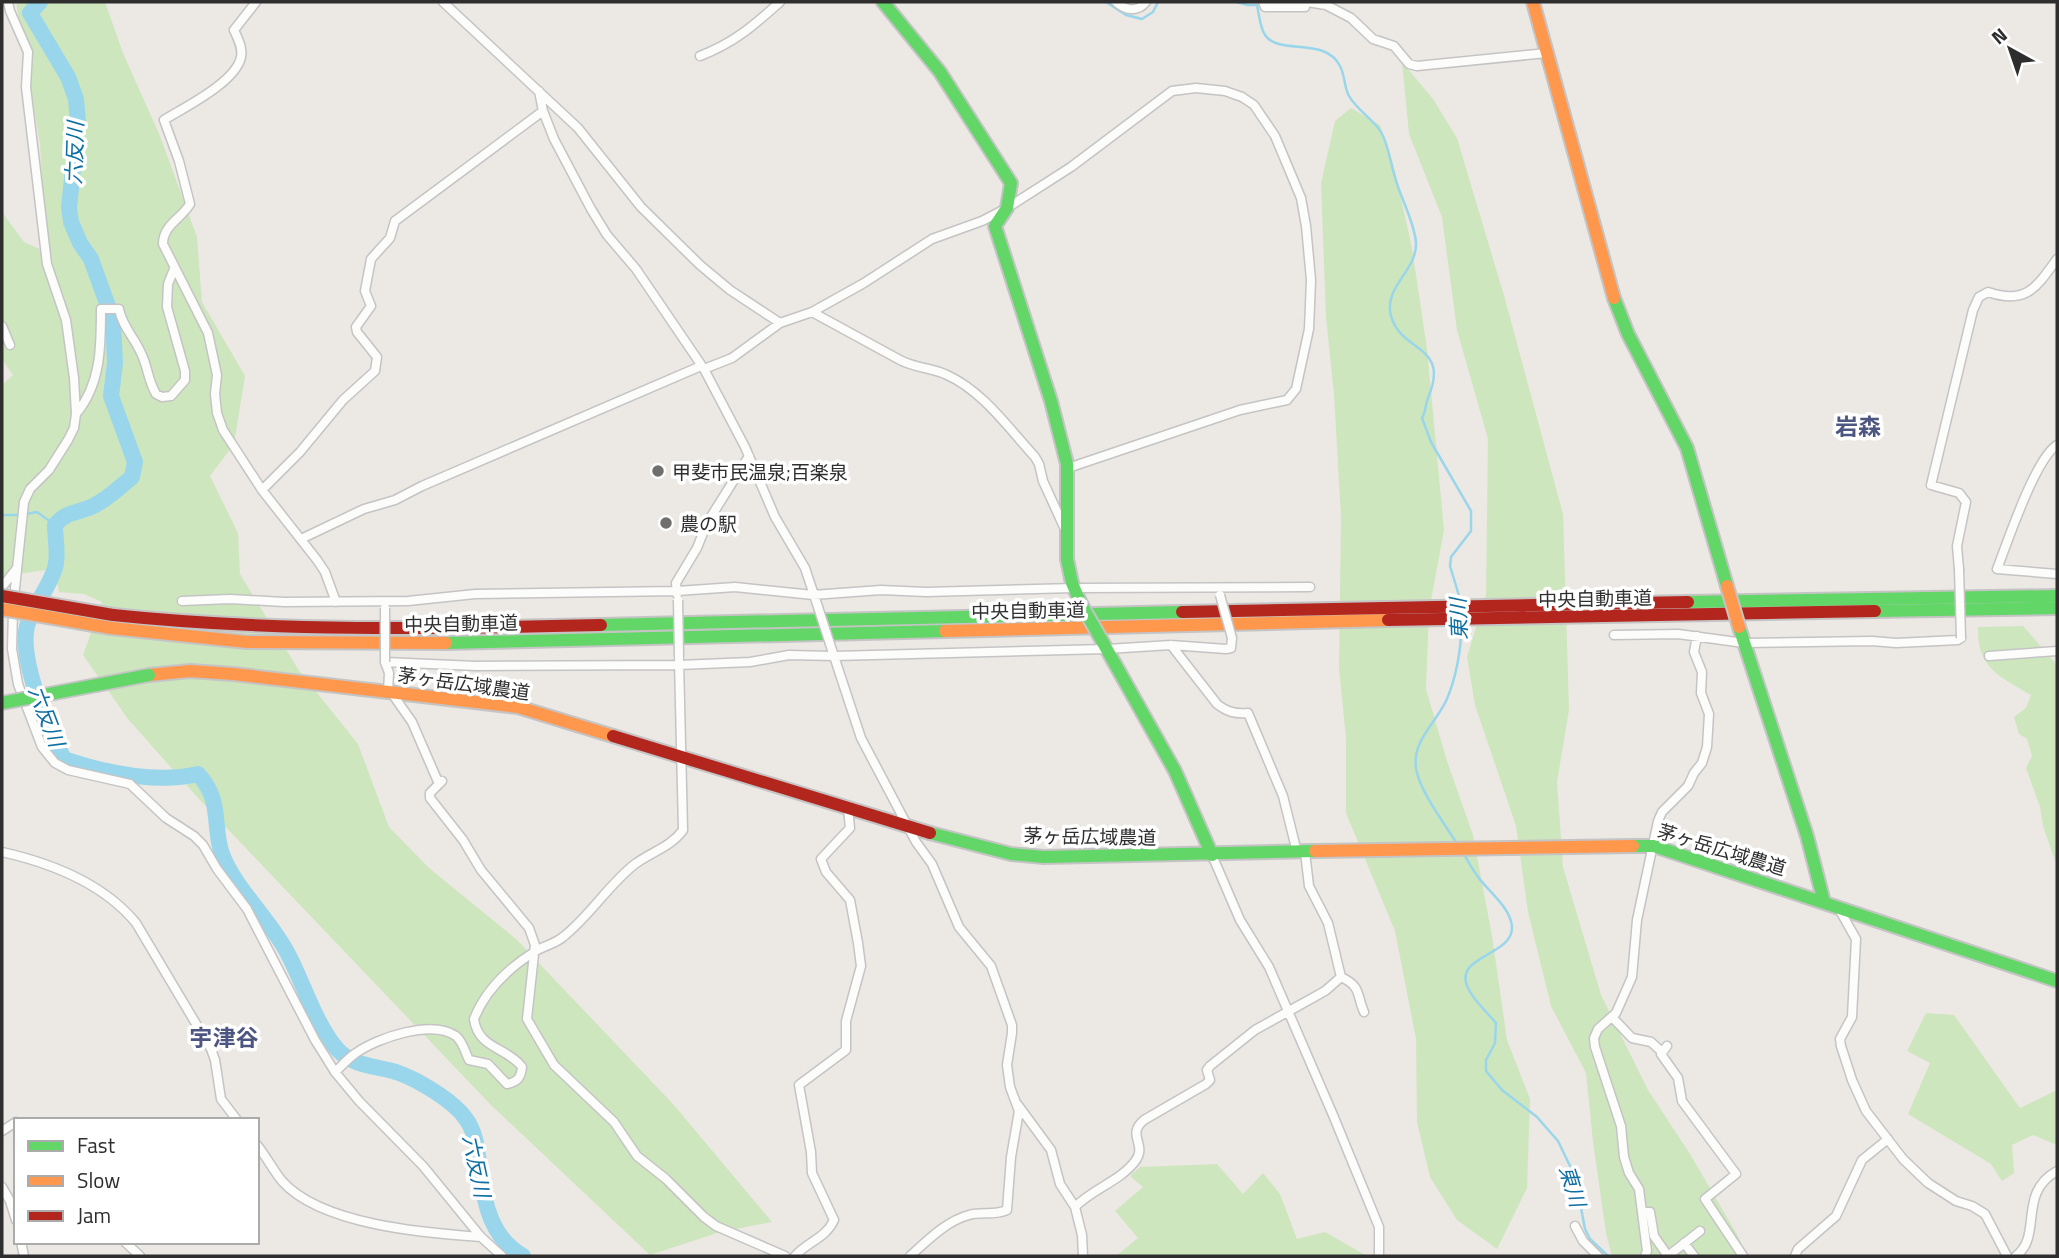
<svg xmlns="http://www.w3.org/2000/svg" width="2059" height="1258" viewBox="0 0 2059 1258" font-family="'Titillium Web','Noto Sans JP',sans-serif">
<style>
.green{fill:#cee6be}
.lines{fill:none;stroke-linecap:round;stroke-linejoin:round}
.stream{stroke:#99d6ec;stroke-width:2.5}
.river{stroke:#99d6ec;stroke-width:16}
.street-casing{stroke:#c5c4c5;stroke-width:11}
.fast-casing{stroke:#c5c4c5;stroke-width:16}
.slow-casing{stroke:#c5c4c5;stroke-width:16}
.jam-casing{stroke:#c5c4c5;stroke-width:16}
.street{stroke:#fcfcfb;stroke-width:8}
.fast{stroke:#63d668;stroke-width:12}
.slow{stroke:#ff974d;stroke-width:12}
.jam{stroke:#b3261e;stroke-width:12}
.street-bridge-casing{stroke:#c5c4c5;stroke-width:11;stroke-linecap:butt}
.fast-bridge-casing{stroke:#c5c4c5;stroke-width:16;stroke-linecap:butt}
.slow-bridge-casing{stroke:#c5c4c5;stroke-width:16;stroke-linecap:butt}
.jam-bridge-casing{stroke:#c5c4c5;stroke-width:16;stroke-linecap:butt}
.street-bridge{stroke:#fcfcfb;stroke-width:8}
.fast-bridge{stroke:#63d668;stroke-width:12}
.slow-bridge{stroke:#ff974d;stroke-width:12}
.jam-bridge{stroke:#b3261e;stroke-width:12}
.poi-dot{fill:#706f6e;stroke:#fff;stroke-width:2.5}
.labels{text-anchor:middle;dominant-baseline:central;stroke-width:7;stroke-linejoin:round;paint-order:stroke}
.poi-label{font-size:19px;fill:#2e2e2e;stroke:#fff;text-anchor:start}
.street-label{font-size:19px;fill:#2e2e2e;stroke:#fff}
.water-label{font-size:21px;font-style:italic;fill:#0d6fa3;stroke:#fff}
.quarter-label{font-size:23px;font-weight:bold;fill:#4d5680;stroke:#fff}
</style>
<rect width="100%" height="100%" fill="#ece8e4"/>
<!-- green -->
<path class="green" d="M16 2H105L123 53 160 136 197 237 202 302 245 376 234 444 210 476 238 533 240 574 298 669 358 744 389 827 429 868 516 939 673 1104 772 1222 720 1232 650 1255 490 1104 198 798 128 719 83 655 102 602 84 594 59 592 54 569 2 576V385L13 375 2 359V212L24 242 46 252 40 144Z
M1402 62 1433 99 1457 138 1505 299 1563 514 1569 710 1557 782 1563 867 1601 995 1648 1090 1690 1154 1738 1236 1747 1256H1612L1606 1233 1593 1142 1586 1073 1551 1006 1528 912 1516 826 1475 705 1467 657 1486 594 1488 439 1457 330 1442 217 1409 134Z
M1351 108 1380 125 1394 167 1412 248 1427 349 1444 530 1429 611 1426 689 1447 761 1473 835 1492 936 1507 1040 1530 1099 1527 1188 1497 1249 1457 1220 1430 1177 1417 1122 1416 1039 1395 931 1346 813V738L1339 669 1341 517 1334 395 1326 317 1321 183 1335 121Z
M2023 626 2057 665V866L2043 826 2040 807 2026 768 2032 756 2027 739 2019 734 2014 717 2026 708 2031 695C1999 676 1977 668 1978 627Z
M1926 1013 1954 1015 2020 1108 2057 1090V1145L2033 1135 2012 1145 2014 1173 2002 1181 1991 1164 1908 1114 1930 1063 1907 1051Z
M1217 1164 1243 1194 1263 1173 1280 1194 1297 1239 1325 1232 1367 1256H1116L1138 1238 1115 1211 1143 1187 1130 1176 1140 1167Z"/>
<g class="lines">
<!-- stream -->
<path class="stream" d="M1106 2 1126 15 1142 19 1153 12 1158 2
M1236 2 1248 5H1257C1259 14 1260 28 1265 35 1279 56 1325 36 1340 66 1345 75 1344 87 1349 96 1357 110 1373 119 1381 132 1389 146 1390 162 1395 177 1400 197 1415 223 1416 243 1417 271 1383 287 1391 316 1401 353 1451 344 1428 398 1425 405 1426 412 1422 418L1431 442 1471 511V531L1451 557 1450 566 1460 599
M26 514 37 512 55 525
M2 515H19
M1456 842C1444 823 1419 790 1416 768 1412 741 1435 724 1446 701 1456 679 1462 647 1461 623
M1462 851C1467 859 1471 867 1476 874 1486 890 1511 907 1512 927 1513 957 1450 955 1469 990 1475 1002 1488 1013 1496 1023L1495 1043 1486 1060V1071L1502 1090 1537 1117 1558 1141 1571 1168 1578 1192 1585 1229 1590 1239 1608 1256"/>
<!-- river -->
<path class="river" d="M40 2 30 13 68 77 76 99 78 122 69 207 71 222 80 243 91 259 113 320 115 363 111 396 135 462 132 477C121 486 109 498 95 505 79 514 69 509 55 525 55 539 59 554 55 568 49 588 33 606 27 626 19 660 48 728 64 759 106 773 155 784 198 774 223 801 212 825 222 854 235 889 272 921 289 956 304 985 316 1025 338 1050 353 1066 376 1066 396 1072 417 1079 454 1101 466 1119 477 1134 477 1152 480 1170 484 1203 491 1238 523 1256"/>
<defs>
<path id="street" d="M8 2 10 11 28 52 26 87 47 264 66 320 74 378 76 414 74 428 68 440 49 470 30 489 24 502 14 598
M256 2 234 30C238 39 243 48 241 57 236 82 185 107 164 120L179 161 190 204C181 219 163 225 163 244L208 333 217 375 215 394 217 413 223 430 262 490 317 560 325 572 336 602
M443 2 578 128 641 207 700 265 730 290 780 323
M1116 2C1125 10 1137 13 1146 2
M1263 2 1265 7H1305L1306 2
M1307 2 1326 5 1351 18 1373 39 1394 46 1409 64 1417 66 1547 53
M700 56C734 43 753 26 780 2
M539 91 543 111 554 139 591 209 607 235 636 269 704 369 745 447 775 517 805 568 818 607
M812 312 900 360C915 368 932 368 947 375 983 391 1010 430 1035 457L1039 464 1043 481 1064 527
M2 326 10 345
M704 369 732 358 780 323 812 312 864 283 932 239 982 221 1007 208 1071 167 1172 91 1196 88 1225 91 1242 97 1254 105 1275 136 1301 198 1306 226 1311 280 1309 329 1296 389 1287 400 1240 410 1068 468
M76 414C101 384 101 347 101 309H119C122 326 134 337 141 353 148 367 148 381 156 394L162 397 171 396 185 380V371L167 307 168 284 174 269
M2057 445C2035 459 2008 541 1997 569L2057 574
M262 490 300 452 343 400 375 371 377 357 357 332 356 327 371 306 365 291 371 259 390 238 395 221 543 111
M301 539 364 509 395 500 422 486 701 366
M1959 569 1957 546 1966 502 1959 493 1931 485 1973 310 1979 297 1988 292C2026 305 2036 288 2057 259
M2 587 17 568
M677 594 676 583 697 548 707 523 749 456
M182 601 230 599 284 602 408 601 475 594 677 591 735 587 813 595 881 590 926 592 1074 588 1310 587
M13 611 12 649 18 684 42 747 55 763 68 770 130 784 166 818 194 836 203 845 217 869 247 909 315 1040 335 1072 359 1101 423 1166 481 1237 502 1256
M1614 635 1678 634 1744 643 1872 641 1896 643 1958 640 1961 638
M830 644 861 738 916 842 932 864 959 927 991 966 1012 1025V1033L1007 1065 1010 1087 1019 1111 1011 1157 1007 1210C994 1216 981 1211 969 1215 946 1221 927 1241 910 1256
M1171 645 1217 704C1227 712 1235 714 1248 713L1283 796 1297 852
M1989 656 2057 651
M388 692 389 673 385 662 476 666 679 665 750 662 789 655 834 656 1107 649 1171 645 1226 649 1231 648 1232 638
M391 692 412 722 439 784
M442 781 430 793V798L463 840 481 870 529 928 535 945 527 1019 554 1065 614 1122 637 1156 666 1179 704 1217 716 1226 785 1256
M2 852C51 863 103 883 136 923L211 1049 215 1060 221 1099 237 1120
M1305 852 1309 886 1328 923 1341 977C1362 987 1356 994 1364 1012
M1212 855 1240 920 1269 967 1333 1115 1379 1227V1256
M1839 909 1856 939 1852 1017 1840 1039 1841 1046 1852 1080 1866 1111 1903 1159 1928 1183 1956 1201 1972 1206 1985 1214 2007 1256
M1612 1017 1632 1038 1651 1042 1662 1052
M1667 1046 1661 1054 1678 1078 1682 1101 1736 1174 1705 1199 1743 1256
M335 1072C342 1066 348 1058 356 1053 377 1038 432 1019 456 1036 463 1042 465 1052 469 1060L488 1064 507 1084C517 1082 521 1078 522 1067 507 1047 478 1049 474 1019 485 991 509 968 534 952 543 946 555 944 563 937 590 916 608 885 635 864 651 852 671 847 683 830L679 660
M1018 1105 1051 1150 1060 1184 1075 1207 1082 1235 1083 1256
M2 1131 16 1122
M257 1145C266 1156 273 1170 282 1181 321 1225 425 1233 481 1237
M2 1187 10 1201 16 1220
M1075 1207C1092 1189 1121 1181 1136 1160 1147 1144 1126 1135 1144 1120L1206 1084 1210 1080 1207 1070 1210 1066 1255 1030 1325 991 1341 977
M1642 1212H1650L1654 1236 1668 1256 1700 1231
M1575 1226 1583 1241 1598 1256
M21 1242 24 1256
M125 1242 140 1256
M1684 1243 1694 1256
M795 1256C807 1242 826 1238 834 1220L812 1173 811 1152 799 1085 846 1050V1021L861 966 858 943 850 900 826 872 821 859 850 828 848 808
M1645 1256 1647 1251 1639 1189 1629 1173 1624 1157 1621 1126 1595 1047 1594 1038 1598 1029 1616 1013 1632 977 1637 920 1658 821 1662 812 1688 786 1694 773 1702 763 1707 747 1709 714 1701 693 1702 672 1694 652 1697 636
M1795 1256 1798 1249 1836 1216 1862 1160 1888 1139
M2016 1256C2043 1236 2017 1193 2057 1171"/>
<path id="fast" d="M883 2 940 72 1011 183 1007 208 995 226 1051 401 1067 464V559L1072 583 1081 604
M1614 298 1628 334 1687 448 1727 586
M1688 602 2057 596
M1875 611 2057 608
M601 625 1182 612
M1739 627 1807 836 1824 902
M1101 639 1175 771 1212 855
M446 643 945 631
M930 833 1011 854 1044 857 1315 851
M1633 846H1654L2057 981"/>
<path id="slow" d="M1533 2 1614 298
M111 628 247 642 446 643
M945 631 1388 620
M149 675 190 671 233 674 518 707 613 736
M1315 851 1633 846"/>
<path id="jam" d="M1182 612 1688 602
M113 615C275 632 438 629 601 625
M1388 620 1875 611
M613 736 930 833"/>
</defs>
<!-- street casing -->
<use href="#street" class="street-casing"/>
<!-- fast casing -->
<use href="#fast" class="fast-casing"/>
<!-- slow casing -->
<use href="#slow" class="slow-casing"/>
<!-- jam casing -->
<use href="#jam" class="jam-casing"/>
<!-- street -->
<use href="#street" class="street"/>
<!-- fast -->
<use href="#fast" class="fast"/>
<!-- slow -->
<use href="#slow" class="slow"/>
<!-- jam -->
<use href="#jam" class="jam"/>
<defs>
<path id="street-bridge" d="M1959 569 1961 638
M1220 595 1232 638
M678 600 679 657
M818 607 830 644
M385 662V608"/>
<path id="fast-bridge" d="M1081 604 1101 639
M2 703 149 675"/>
<path id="slow-bridge" d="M1727 586 1739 627
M2 609 111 628"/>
<path id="jam-bridge" d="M2 596 113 615"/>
</defs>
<!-- street-bridge casing -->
<use href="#street-bridge" class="street-bridge-casing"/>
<!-- fast-bridge casing -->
<use href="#fast-bridge" class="fast-bridge-casing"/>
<!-- slow-bridge casing -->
<use href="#slow-bridge" class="slow-bridge-casing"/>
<!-- jam-bridge casing -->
<use href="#jam-bridge" class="jam-bridge-casing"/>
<!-- street-bridge -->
<use href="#street-bridge" class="street-bridge"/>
<!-- fast-bridge -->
<use href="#fast-bridge" class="fast-bridge"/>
<!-- slow-bridge -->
<use href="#slow-bridge" class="slow-bridge"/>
<!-- jam-bridge -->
<use href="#jam-bridge" class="jam-bridge"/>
</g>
<!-- markers -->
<g class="poi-dot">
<circle cx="658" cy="471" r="7"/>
<circle cx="666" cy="523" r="7"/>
</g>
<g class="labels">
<!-- poi labels -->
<g class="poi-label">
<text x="672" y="471">甲斐市民温泉;百楽泉</text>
<text x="680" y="523">農の駅</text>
</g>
<!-- street labels -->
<g class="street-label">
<text transform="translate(1595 598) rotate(-1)">中央自動車道</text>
<text transform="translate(1028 610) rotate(-1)">中央自動車道</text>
<text transform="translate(461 623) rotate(-1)">中央自動車道</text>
<text transform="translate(464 683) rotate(8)">茅ヶ岳広域農道</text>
<text transform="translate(1090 836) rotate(1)">茅ヶ岳広域農道</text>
<text transform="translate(1722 849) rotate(17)">茅ヶ岳広域農道</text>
</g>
<!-- water labels -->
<g class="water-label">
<text transform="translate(74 153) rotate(-88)">六反川</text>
<text transform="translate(1458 619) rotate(-92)">東川</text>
<text transform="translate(47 716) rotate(69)">六反川</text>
<text transform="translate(477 1166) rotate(78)">六反川</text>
<text transform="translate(1573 1186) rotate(73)">東川</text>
</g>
<!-- quarter labels -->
<g class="quarter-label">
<text x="1858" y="426">岩森</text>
<text x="224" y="1037">宇津谷</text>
</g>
</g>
<!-- border -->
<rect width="2059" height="1258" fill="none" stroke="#2e2e2e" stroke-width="7"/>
<!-- legend -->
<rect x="14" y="1118" width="245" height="126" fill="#ffffff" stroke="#ababab" stroke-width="2"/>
<rect x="28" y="1141" width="35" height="10" fill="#63d668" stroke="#ababab" stroke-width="2"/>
<text x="77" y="1153" font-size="21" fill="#2e2e2e">Fast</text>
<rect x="28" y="1176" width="35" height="10" fill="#ff974d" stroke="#ababab" stroke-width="2"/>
<text x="77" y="1188" font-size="21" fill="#2e2e2e">Slow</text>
<rect x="28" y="1211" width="35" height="10" fill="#b3261e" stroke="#ababab" stroke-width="2"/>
<text x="77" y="1223" font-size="21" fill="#2e2e2e">Jam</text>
<!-- north arrow -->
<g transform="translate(2010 49) rotate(320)" stroke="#ffffff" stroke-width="5" paint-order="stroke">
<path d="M0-5L12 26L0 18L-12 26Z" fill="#2e2e2e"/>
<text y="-10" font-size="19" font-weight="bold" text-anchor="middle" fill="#2e2e2e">N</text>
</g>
</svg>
